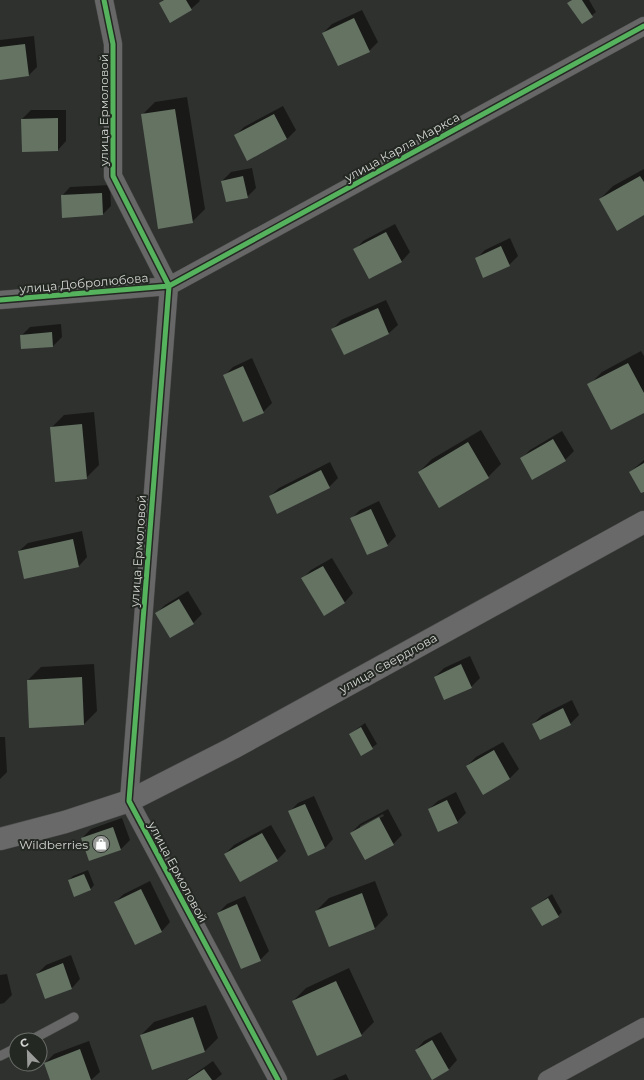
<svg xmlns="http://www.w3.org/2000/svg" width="644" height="1080" viewBox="0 0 644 1080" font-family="Montserrat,sans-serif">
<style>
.shadow{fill:#0007;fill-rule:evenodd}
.building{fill:#657363}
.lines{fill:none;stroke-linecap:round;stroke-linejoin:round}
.service-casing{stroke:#4d4e4d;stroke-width:10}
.minor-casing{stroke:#4d4e4d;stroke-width:19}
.secondary-casing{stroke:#4d4e4d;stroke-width:23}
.service{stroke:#666766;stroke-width:9}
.minor{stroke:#666766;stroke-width:18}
.secondary{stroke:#686968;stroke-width:22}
.cycleway-casing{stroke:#242823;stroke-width:8}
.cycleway{stroke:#56b35d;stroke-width:5}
.labels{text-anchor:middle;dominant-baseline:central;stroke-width:4;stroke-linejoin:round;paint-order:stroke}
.street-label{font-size:12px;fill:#d4d6d3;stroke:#242823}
.poi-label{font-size:12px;fill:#d4d6d3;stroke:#242823;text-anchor:end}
</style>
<rect width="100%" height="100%" fill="#2f312e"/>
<!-- shadow -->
<path class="shadow" d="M163 0H199L200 1 191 9 160 3Z
M572 0H589L596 12 582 23 569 3Z
M362 10 378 42 369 51 323 33 332 24Z
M34 36 37 67 29 75 0 79V40Z
M187 97 205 209 192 222 142 115 155 102Z
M283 106 296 130 287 139 248 159 235 136 244 127Z
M31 110H66V141L58 150 22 119Z
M252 168 256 188 247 197 222 181 231 172Z
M644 169V214L600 199 613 186Z
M110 185 111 206 103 214 62 196 70 187Z
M395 224 410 252 402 261 370 278 355 250 363 241Z
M510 238 518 256 509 265 476 259 485 250Z
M386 300 398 325 389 333 344 354 333 329 341 320Z
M61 324 62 337 53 346 22 348 21 336 30 327Z
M641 351 644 356V412L589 385 602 372Z
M252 358 272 403 263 412 224 376 233 367Z
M94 412 99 465 86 478 51 428 64 415Z
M481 430 501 464 488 477 419 472 432 459Z
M562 431 574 451 565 460 521 459 530 450Z
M644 460V491L630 472Z
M330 462 338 478 329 487 270 496 279 488Z
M379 501 396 536 387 545 351 519 360 510Z
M82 531 87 557 79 566 19 551 28 543Z
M332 558 353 593 345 602 325 614 303 578 311 570Z
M188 591 202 614 193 623 170 637 157 613 165 605Z
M470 656 480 678 471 687 435 677 444 668Z
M94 664 97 711 84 724 28 680 41 667Z
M572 700 579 715 570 724H533L542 715Z
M365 723 377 744 362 754 350 734Z
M0 737H5L7 772 0 779Z
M503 742 519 769 510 778 483 793 467 766 476 757Z
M456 792 466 813 457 822 429 809 438 801Z
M314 796 333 839 325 848 289 812 298 803Z
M388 809 402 835 393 844 351 833 360 824ZM383 814 384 816 360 829V826Z
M122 818 130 840 121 849 90 860 82 838 91 829Z
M271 825 286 851 277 860 225 854 234 845Z
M88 870 94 885 90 890 69 880 73 876Z
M150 881 170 922 162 931 115 902 124 894Z
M375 881 388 915 375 928 329 946 316 911 329 898Z
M552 894 562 912 558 916 532 908Z
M245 896 269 951 260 960 218 913 227 904Z
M71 955 80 979 72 988 46 998 37 974 46 965Z
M349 968 374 1022 361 1035 293 1001 306 988Z
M7 974 12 995 4 1003 0 1004V975Z
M206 1005 218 1038 205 1051 141 1035 154 1022Z
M441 1032 457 1060 449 1069 416 1050 424 1041Z
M89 1041 100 1072 91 1080H51L45 1063 54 1054Z
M213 1061 222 1074 215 1080H186Z
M346 1074 349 1080H332Z"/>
<!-- building -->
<path class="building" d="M164 0H186L192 10 170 23 159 3Z
M572 0H582L593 17 582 24 567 3Z
M354 18 370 52 338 66 322 33Z
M25 44 29 76 0 80V47Z
M175 109 193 223 158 229 141 114Z
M274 114 287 139 247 161 234 135Z
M58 118V151L22 152 21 119Z
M243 176 248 198 226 202 221 181Z
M640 176 644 182V215L617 231 599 199Z
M102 193 103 215 62 218 61 195Z
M386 232 402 262 369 279 353 249Z
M501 246 510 266 483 278 475 258Z
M378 308 389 334 344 355 331 329Z
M52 332 53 347 21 349 20 335Z
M628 363 644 393V413L611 430 587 384Z
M243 366 264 413 243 422 223 375Z
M82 424 87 479 55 482 50 427Z
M553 439 566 461 532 480 520 458Z
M468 442 489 478 439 508 418 472Z
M644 463V492L641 493 629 472Z
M321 470 330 488 277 514 269 496Z
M371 509 388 546 367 555 350 518Z
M73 539 79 567 24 579 18 551Z
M323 566 345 603 324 616 301 578Z
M179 599 194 624 170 638 155 613Z
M461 664 472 688 444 700 434 677Z
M82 677 84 725 29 728 27 680Z
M563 708 571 725 540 740 532 724Z
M361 727 373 749 361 756 349 734Z
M494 750 510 779 483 795 466 766Z
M447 800 458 823 438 832 428 809Z
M305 804 325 848 308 856 288 811Z
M379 817 394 845 365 860 350 833Z
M113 827 121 850 89 861 81 838Z
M262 833 278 861 240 882 224 854Z
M84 874 91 890 74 897 68 880Z
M141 889 162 932 135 945 114 902Z
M362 893 375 929 329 947 315 911Z
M548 898 559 917 542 926 531 908Z
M237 904 261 961 241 969 217 913Z
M63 963 72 989 45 999 36 974Z
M336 981 362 1036 317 1056 292 1001Z
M193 1017 205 1052 152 1070 140 1035Z
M432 1040 449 1070 432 1080 415 1050Z
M80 1049 91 1080H50L44 1063Z
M204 1069 212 1080H187Z"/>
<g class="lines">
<defs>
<path id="service" d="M31 1040 74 1017
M0 1056 16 1048"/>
<path id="minor" d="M104 0 113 44V176L169 286 129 801 278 1080
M0 300 169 286 644 26
M547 1080 644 1027"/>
<path id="secondary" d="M0 839 65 822 129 801 233 748 644 522"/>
</defs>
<!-- service casing -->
<use href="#service" class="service-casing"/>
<!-- minor casing -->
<use href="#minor" class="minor-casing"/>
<!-- secondary casing -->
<use href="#secondary" class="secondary-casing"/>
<!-- service -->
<use href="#service" class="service"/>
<!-- minor -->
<use href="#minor" class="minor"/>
<!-- secondary -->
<use href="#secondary" class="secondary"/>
<defs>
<path id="cycleway" d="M104 0 113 44V176L169 286 129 801 278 1080
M0 300 169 286 644 26"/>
</defs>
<!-- cycleway casing -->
<use href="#cycleway" class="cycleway-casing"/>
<!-- cycleway -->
<use href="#cycleway" class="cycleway"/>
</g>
<!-- icons -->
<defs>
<symbol id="shop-disc" viewBox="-11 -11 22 22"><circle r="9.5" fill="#9a9c99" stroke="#242823"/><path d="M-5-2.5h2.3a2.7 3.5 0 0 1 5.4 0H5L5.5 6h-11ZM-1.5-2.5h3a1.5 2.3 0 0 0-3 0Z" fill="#fff"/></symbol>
</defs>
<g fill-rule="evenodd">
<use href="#shop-disc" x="91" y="834" width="20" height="20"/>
</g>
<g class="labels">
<!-- street labels -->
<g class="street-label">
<text transform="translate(103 110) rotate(-90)">улица Ермоловой</text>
<text transform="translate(402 147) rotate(-29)">улица Карла Маркса</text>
<text transform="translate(84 283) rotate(-5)">улица Добролюбова</text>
<text transform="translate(138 551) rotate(-86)">улица Ермоловой</text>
<text transform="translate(388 663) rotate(-29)">улица Свердлова</text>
<text transform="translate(178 872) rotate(62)">улица Ермоловой</text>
</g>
<!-- poi labels -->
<g class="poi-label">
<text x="88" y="844">Wildberries</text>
</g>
</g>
<!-- north arrow -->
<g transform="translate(28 1052) rotate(337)"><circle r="19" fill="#242823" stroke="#6a6e69"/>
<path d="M0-3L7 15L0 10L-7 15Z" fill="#9a9c99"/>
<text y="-6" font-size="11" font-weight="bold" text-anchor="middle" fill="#d4d6d3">С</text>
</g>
</svg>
